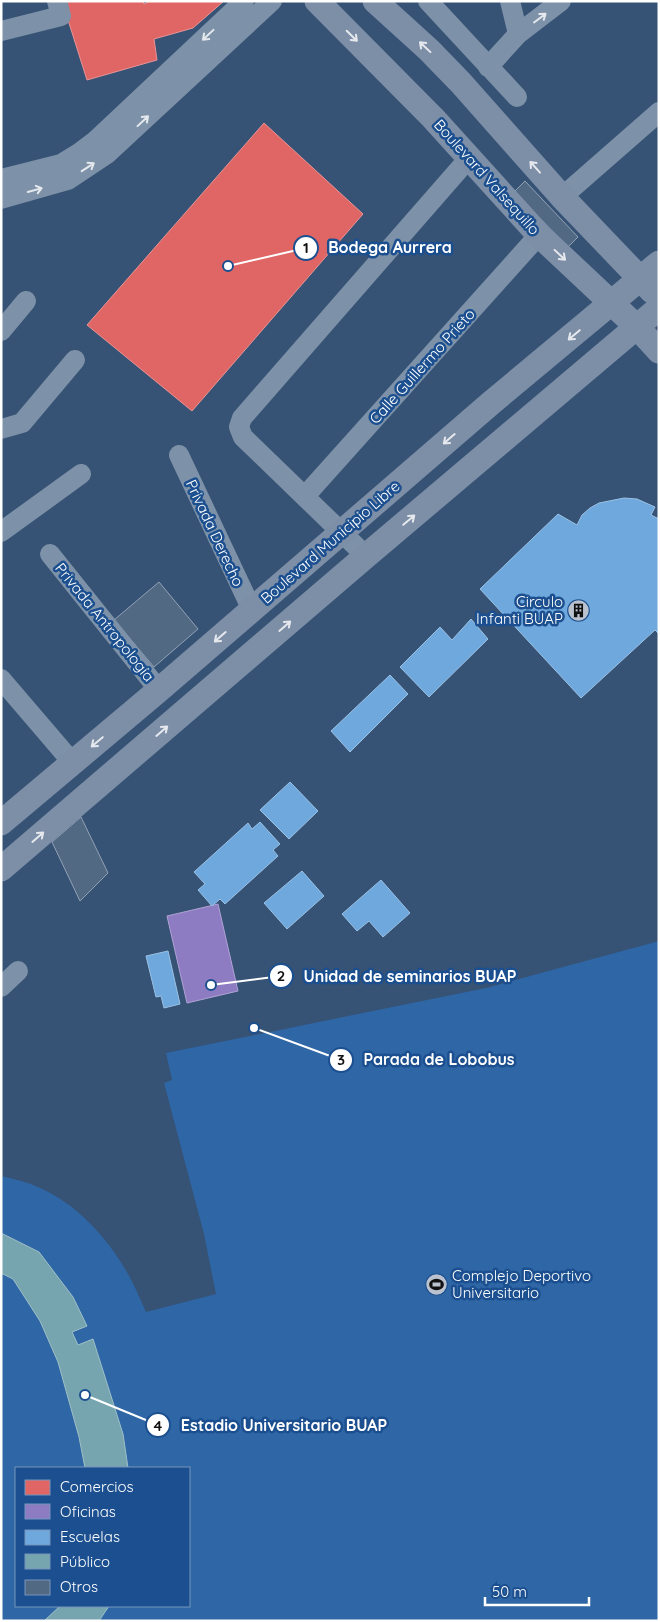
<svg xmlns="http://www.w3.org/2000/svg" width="660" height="1622" viewBox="0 0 660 1622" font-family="Quicksand,sans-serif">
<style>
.green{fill:#2f66a5;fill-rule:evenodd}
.shops{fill:#e06666;stroke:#e99494}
.offices{fill:#8e7cc3;stroke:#b0a3d5}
.schools{fill:#6fa8dc;stroke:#9ac2e6}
.public{fill:#76a5af;stroke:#9fc0c7}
.building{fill:#526984;stroke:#92a2b6}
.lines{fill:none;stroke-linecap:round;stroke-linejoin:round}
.minor{stroke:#7d92a8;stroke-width:20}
.major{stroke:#7d8ea7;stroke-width:25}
.oneway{stroke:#e5e9ee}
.oneway2{stroke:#e5e8ed}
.labels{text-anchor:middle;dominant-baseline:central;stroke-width:5;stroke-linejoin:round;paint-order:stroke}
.street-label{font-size:15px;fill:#fff;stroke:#1b4f8f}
.poi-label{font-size:15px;fill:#fff;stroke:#1b4f8f;text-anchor:end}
.leader{fill:none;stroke:#fff;stroke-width:2}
.callout-dot{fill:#fff;stroke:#1b4f8f;stroke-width:2}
.mark-label{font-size:15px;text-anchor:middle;font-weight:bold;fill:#111}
.callout-label{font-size:16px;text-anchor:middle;font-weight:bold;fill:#fff;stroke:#1b4f8f;stroke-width:5;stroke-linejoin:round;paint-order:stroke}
</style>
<rect width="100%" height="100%" fill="#365274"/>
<!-- green -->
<path class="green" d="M659 941V1621H1V1176C14 1179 27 1182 38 1187 76 1203 108 1238 128 1274 135 1286 140 1299 146 1312L216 1294 204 1234 164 1083 172 1080 166 1053 486 988ZM16 1468H189V1606H16Z"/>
<!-- shops -->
<path class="shops" d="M62 1H143L144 4 150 1H224L193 28 154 39 157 60 87 80Z
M264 123 363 214 192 411 87 325Z"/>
<!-- offices -->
<path class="offices" d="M218 904 238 991 187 1003 167 916Z"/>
<!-- schools -->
<path class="schools" d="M624 498 637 499 655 507 651 515 659 519V634L655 630 581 698 480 589 558 514 577 525 582 515 590 508 599 503Z
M471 619 488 639 429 697 400 667 440 627 452 640Z
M390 675 408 694 350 752 331 731Z
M290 782 318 811 289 839 260 810Z
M260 822 280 844 273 850 278 856 225 904 220 899 212 906 198 890 205 884 194 872 248 823 252 829Z
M302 871 324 896 287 929 264 903Z
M381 880 410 913 383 937 369 921 357 931 342 914Z
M168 951 180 1004 164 1008 161 996 156 997 146 956Z"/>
<!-- public -->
<path class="public" d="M1 1233 39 1252 73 1297 87 1326 72 1332 78 1345 93 1339 123 1434 128 1468H85L79 1437 58 1362 40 1321 13 1279 1 1273Z
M60 1606H109L99 1621H44Z"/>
<!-- building -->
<path class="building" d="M525 181 578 237 568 247 514 192Z
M159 582 198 629 154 667 114 620Z
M81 817 108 873 80 901 52 842Z"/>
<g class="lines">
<!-- minor -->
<path class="minor" d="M428 1 517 97
M510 1 518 34
M1 31 61 16 57 1
M488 67 518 34 561 1
M1 179 61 164 79 153 95 141 244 1
M562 197 659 112
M1 199 68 180 107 154 272 1
M1 331 26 301
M1 429 22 423 75 360
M179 455 252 610
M305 496 539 235
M1 532 81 474
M50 554 159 690
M366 556 243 437 239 427 242 418 469 158
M1 679 72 762
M1 987 18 971"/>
<!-- major -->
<path class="major" d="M317 1 433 118 539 235 637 327 659 351
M375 1 429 50 461 83 562 197 652 291
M1 823 159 690 491 403 659 263
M1 869 366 556 659 308"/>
</g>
<!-- one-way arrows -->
<defs><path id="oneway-shaft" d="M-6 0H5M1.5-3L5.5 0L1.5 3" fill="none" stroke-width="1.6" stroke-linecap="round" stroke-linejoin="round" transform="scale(1.25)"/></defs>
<g class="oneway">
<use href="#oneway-shaft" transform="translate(540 18) rotate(-37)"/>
<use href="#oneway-shaft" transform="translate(208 35) rotate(137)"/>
<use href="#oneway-shaft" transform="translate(143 121) rotate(-43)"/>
<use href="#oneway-shaft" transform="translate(88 167) rotate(-33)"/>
<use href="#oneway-shaft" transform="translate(35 190) rotate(-15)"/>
</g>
<g class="oneway2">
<use href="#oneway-shaft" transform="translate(352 36) rotate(45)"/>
<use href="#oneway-shaft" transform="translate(425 47) rotate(-137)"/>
<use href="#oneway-shaft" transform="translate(535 167) rotate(-132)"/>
<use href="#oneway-shaft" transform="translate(560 255) rotate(43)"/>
<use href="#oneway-shaft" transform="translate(574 335) rotate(140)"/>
<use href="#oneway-shaft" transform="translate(449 439) rotate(139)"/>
<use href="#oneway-shaft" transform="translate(409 520) rotate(-40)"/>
<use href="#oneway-shaft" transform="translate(285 626) rotate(-41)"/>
<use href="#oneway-shaft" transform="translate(220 637) rotate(139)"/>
<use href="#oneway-shaft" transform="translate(162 731) rotate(-41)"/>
<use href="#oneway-shaft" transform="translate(97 742) rotate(140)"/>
<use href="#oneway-shaft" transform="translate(38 837) rotate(-41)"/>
</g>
<!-- icons -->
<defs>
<symbol id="building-disc" viewBox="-11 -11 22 22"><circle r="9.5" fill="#b9c2ce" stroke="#1b4f8f"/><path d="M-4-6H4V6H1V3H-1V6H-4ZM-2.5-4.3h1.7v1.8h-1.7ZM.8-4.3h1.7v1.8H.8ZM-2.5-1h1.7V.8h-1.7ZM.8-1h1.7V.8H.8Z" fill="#111"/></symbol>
<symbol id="stadium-disc" viewBox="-11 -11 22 22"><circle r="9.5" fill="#b9c2ce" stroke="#1b4f8f"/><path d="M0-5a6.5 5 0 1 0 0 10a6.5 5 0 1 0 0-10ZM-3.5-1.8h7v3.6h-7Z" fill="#111"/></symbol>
</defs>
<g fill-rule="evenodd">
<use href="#building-disc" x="566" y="598" width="25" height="25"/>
<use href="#stadium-disc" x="424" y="1272" width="25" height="25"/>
</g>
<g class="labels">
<!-- street labels -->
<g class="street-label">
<text transform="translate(487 177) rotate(48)">Boulevard Valsequillo</text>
<text transform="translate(422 366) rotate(-48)">Calle Guillermo Prieto</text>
<text transform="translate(215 533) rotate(65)">Privada Derecho</text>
<text transform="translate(330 542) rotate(-41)">Boulevard Municipio Libre</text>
<text transform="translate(105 622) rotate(51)">Privada Antropología</text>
</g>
<!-- poi labels -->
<g class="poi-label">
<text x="563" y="601">Circulo<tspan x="563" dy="17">Infanti BUAP</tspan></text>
<text x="452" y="1275" text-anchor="start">Complejo Deportivo<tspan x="452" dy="17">Universitario</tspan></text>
</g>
</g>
<!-- callouts -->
<path class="leader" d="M228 266L306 248M211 985L281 976M254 1028L341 1060M85 1395L158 1425"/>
<g class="callout-dot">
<circle cx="228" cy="266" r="5"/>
<circle cx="211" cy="985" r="5"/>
<circle cx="254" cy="1028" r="5"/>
<circle cx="85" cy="1395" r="5"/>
<circle cx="306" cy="248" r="12"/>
<circle cx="281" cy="976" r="12"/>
<circle cx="341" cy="1060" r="12"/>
<circle cx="158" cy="1425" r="12"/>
</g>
<g class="mark-label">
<text x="306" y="253">1</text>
<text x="281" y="981">2</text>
<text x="341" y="1065">3</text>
<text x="158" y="1431">4</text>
</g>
<g class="callout-label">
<text x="390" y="253">Bodega Aurrera</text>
<text x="410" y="982">Unidad de seminarios BUAP</text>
<text x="439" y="1065">Parada de Lobobus</text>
<text x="284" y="1431">Estadio Universitario BUAP</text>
</g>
<!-- border -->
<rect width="660" height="1622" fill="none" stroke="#ffffff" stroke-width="5"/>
<!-- legend -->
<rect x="15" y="1467" width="175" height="140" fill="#1b4f8f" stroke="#7695bc"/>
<rect x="25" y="1480" width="25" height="15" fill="#e06666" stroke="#7695bc"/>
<text x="60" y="1492" font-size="15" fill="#ffffff">Comercios</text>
<rect x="25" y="1504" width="25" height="15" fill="#8e7cc3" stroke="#7695bc"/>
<text x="60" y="1517" font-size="15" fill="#ffffff">Oficinas</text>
<rect x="25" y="1530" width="25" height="15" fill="#6fa8dc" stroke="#7695bc"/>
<text x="60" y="1542" font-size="15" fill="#ffffff">Escuelas</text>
<rect x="25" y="1554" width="25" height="15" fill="#76a5af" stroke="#7695bc"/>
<text x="60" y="1567" font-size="15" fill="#ffffff">Público</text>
<rect x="25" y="1580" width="25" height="15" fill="#526984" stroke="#7695bc"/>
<text x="60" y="1592" font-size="15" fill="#ffffff">Otros</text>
<!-- scale -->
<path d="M485 1597v8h104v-8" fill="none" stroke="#ffffff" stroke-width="2.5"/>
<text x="492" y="1597" font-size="15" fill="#ffffff" stroke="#1b4f8f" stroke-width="4" paint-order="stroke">50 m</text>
</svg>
